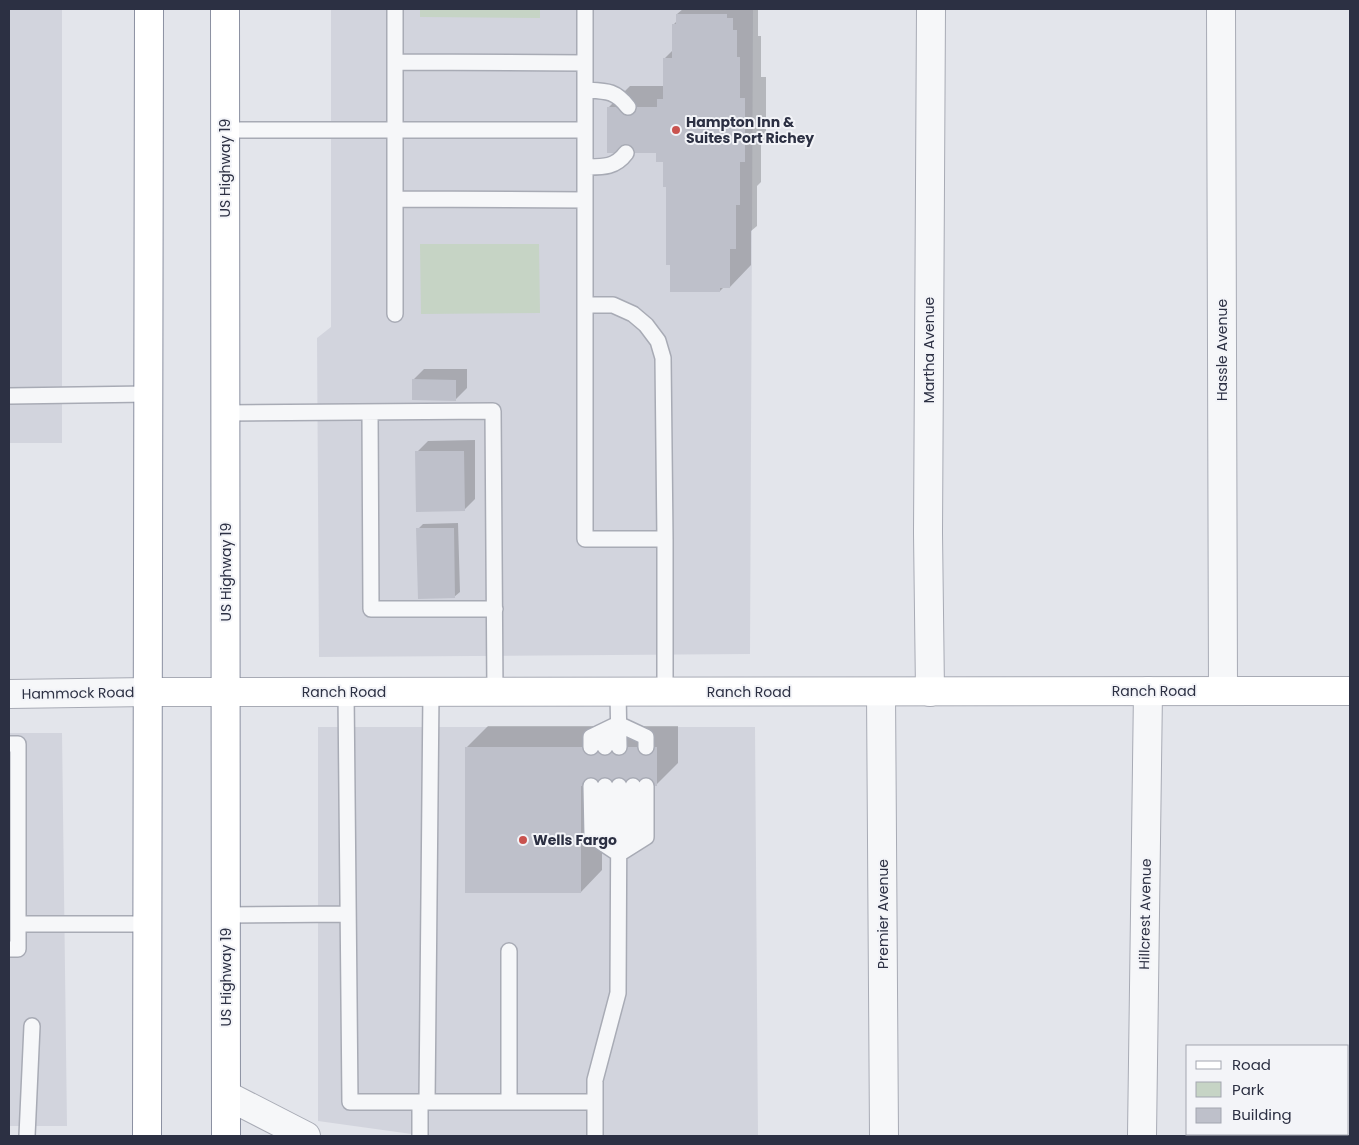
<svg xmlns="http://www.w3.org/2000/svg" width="1359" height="1145" viewBox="0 0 1359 1145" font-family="Poppins,sans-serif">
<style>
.built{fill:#d2d4dd}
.green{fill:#c6d4c5}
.shadow{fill:#0003}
.building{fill:#bec0ca}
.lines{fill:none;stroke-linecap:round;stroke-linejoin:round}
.lane-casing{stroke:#a8abb5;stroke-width:18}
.street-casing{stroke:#a8abb5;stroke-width:30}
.secondary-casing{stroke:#a8abb5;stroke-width:30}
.highway-casing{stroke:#8b90a1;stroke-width:30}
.lane{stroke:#f6f7f9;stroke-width:15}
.street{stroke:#f6f7f9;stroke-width:28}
.secondary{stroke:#fff;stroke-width:28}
.highway{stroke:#fff;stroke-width:28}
.poi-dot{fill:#c9534f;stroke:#f3f4f8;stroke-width:2}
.labels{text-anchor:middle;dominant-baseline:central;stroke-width:4;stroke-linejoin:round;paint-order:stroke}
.poi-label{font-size:14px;font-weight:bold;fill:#2c3043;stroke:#f3f4f8;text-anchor:start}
.street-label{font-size:14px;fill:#2c3043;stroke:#f3f4f8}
</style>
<rect width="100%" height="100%" fill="#e3e5eb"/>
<!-- built -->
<path class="built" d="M9 9H62V443H9Z
M331 9H753L750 654 319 657 317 338 331 327Z
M318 727H755L758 1136H426L318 1121Z
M9 733H62L67 1126H9Z"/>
<!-- green -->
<path class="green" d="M420 9H540V18L420 17Z
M420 244H539L540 313 421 314Z"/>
<!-- shadow -->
<path class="shadow" d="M683 9H758V36H761V77H766V139L761 143V182L757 186V226L751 231V265L730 287H724L720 291 671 263 668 186 664 161 657 152 608 108 630 86H665V58L673 50V25L677 21V14Z
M9 122H10L9 158Z
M424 369H467V388L456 399 413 380Z
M475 440V499L464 510 417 452 428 441Z
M458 523 460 592 454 597 418 529 423 524Z
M488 726H678V763L657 784 602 785V870L581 892 466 748Z
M9 761H15L16 880 9 887Z"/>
<!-- building -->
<path class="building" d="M676 14H727V18H733V30H737V57H740V98H745V162H740V205H736V249H730V288H720V292H670V265H666V187H663V162H656V153H607V107H657V99H663V58H672V24H676Z
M412 379 456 380V401L412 400Z
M415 451H464L465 511 416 512Z
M416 528H454L455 598 418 599Z
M465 747H657V786H581V893H465Z"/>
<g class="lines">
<defs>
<path id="lane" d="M585 9V539H665V692
M395 62 585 63
M585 90C606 91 615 90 628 107
M225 130H585
M585 167C602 167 615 168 626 153
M395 199 585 200
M585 305H613L633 314 646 325 658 341 663 358 665 539
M395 314V9
M9 396 148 394
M370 412 371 609H495
M225 413 493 411 495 692
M346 692 350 1102H594
M618 692 619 747
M618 724 646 737V747
M9 744H18V949H9
M591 747V737L618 724
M605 747V737L616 726
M591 786 592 836 619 854
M605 786 606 836 615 849
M623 849 633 837V786
M619 854 646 837V786
M226 915 348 914
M18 924H148
M509 951V1102
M420 1102V1136
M427 1102 431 692
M27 1136 32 1026
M595 1136V1080L618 993 619 786"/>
<path id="street" d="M1221 9 1223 691
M881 692 884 1136
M930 692 928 533 931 9
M9 694 148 692
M226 1095 306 1136
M1142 1136 1148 691"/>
<path id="secondary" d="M148 692 1350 691"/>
<path id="highway" d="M225 9 226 1136
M147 1136 149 9"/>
</defs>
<!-- lane casing -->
<use href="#lane" class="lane-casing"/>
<!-- street casing -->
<use href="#street" class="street-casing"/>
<!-- secondary casing -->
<use href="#secondary" class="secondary-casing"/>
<!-- highway casing -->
<use href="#highway" class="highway-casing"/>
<!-- lane -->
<use href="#lane" class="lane"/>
<!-- street -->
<use href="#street" class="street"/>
<!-- secondary -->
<use href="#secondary" class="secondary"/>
<!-- highway -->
<use href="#highway" class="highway"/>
</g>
<!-- markers -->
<g class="poi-dot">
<circle cx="676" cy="130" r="5"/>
<circle cx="523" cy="840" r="5"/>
</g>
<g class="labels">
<!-- poi labels -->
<g class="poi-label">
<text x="686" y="122">Hampton Inn &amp;<tspan x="686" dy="16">Suites Port Richey</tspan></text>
<text x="533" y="840">Wells Fargo</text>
</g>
<!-- street labels -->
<g class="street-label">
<text transform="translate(225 168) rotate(-90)">US Highway 19</text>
<text transform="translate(929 350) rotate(-90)">Martha Avenue</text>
<text transform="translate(1222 350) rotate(-90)">Hassle Avenue</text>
<text transform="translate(226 572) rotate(-90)">US Highway 19</text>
<text x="1154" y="691">Ranch Road</text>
<text x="344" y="692">Ranch Road</text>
<text x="749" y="692">Ranch Road</text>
<text transform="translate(78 693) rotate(-1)">Hammock Road</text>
<text transform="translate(883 914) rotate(-90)">Premier Avenue</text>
<text transform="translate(1145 914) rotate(-89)">Hillcrest Avenue</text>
<text transform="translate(226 977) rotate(-90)">US Highway 19</text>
</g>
</g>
<!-- border -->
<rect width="1359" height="1145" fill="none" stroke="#2c3043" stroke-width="20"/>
<!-- legend -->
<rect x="1186" y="1045" width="162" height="90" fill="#f3f4f8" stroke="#a3a6b0"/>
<rect x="1196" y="1061" width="25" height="8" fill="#ffffff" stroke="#a3a6b0"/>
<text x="1232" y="1070" font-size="15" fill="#2c3043">Road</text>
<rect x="1196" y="1082" width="25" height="15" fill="#c6d4c5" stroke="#a3a6b0"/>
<text x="1232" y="1095" font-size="15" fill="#2c3043">Park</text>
<rect x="1196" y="1108" width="25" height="15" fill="#bec0ca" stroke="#a3a6b0"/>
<text x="1232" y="1120" font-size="15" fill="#2c3043">Building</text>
</svg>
